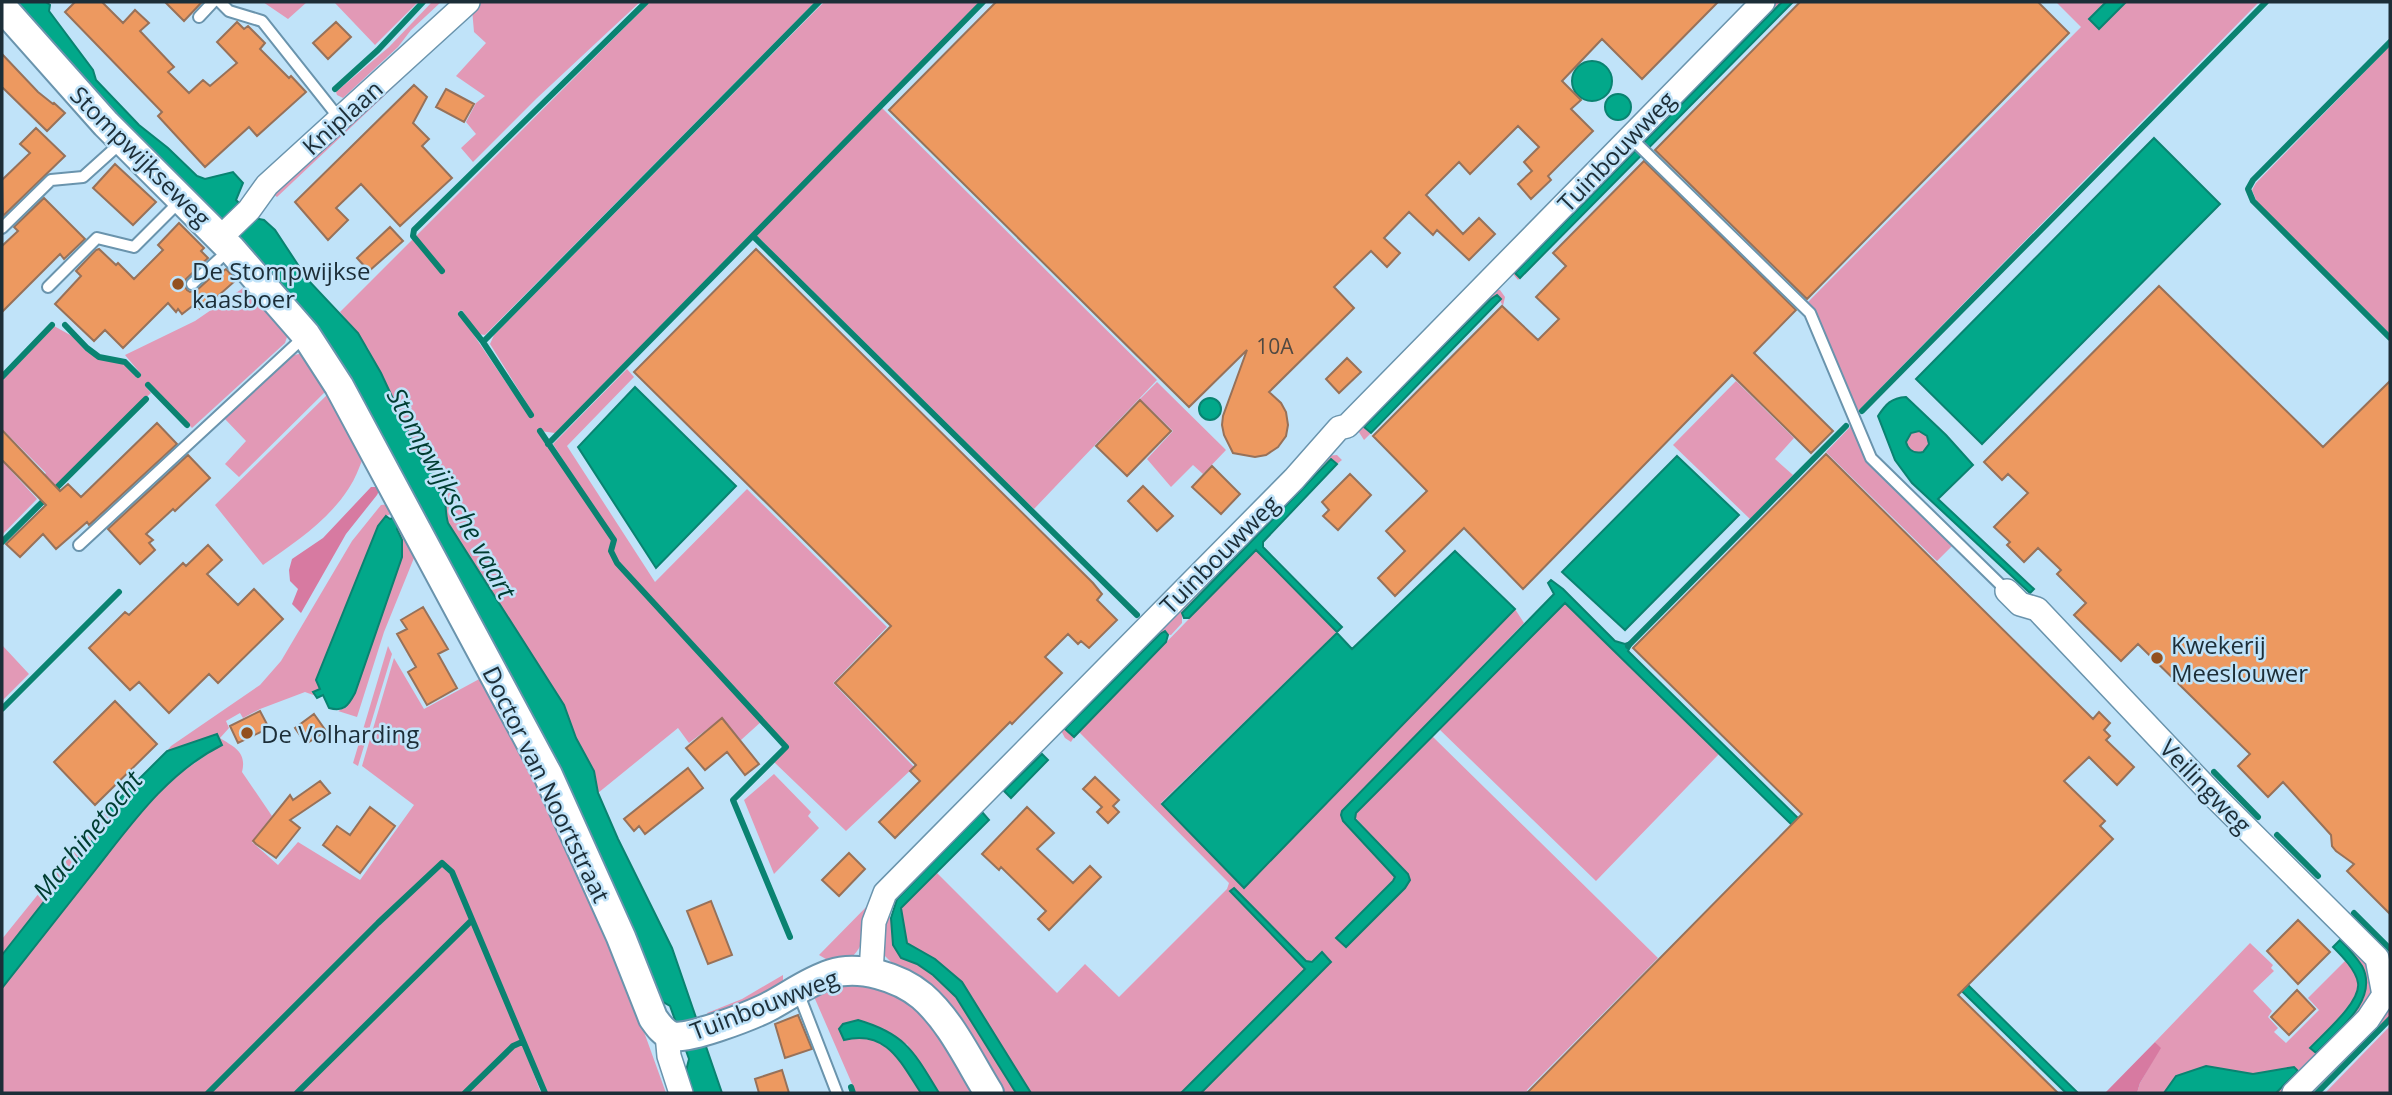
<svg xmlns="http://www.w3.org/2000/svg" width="2392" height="1095" viewBox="0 0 2392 1095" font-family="'Open Sans',sans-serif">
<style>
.green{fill:#e299b6}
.forest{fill:#d77aa1}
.water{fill:#02a88a;stroke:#0a8371;stroke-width:2;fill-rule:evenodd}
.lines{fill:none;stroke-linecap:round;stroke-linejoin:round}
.stream{stroke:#0a8371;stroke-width:6}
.building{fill:#ed9960;stroke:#977159;stroke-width:2}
.service-casing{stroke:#6a94ad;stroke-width:14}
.minor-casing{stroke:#6a94ad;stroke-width:26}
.tertiary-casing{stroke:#6a94ad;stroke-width:32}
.service{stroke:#fff;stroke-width:10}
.minor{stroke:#fff;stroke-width:23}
.tertiary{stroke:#fff;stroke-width:28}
.poi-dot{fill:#93511f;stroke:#c0e3f9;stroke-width:2.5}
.labels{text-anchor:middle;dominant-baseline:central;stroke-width:5;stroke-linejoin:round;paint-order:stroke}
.number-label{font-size:21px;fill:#504942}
.street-label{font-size:24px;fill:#1c2e38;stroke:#c0e3f9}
.poi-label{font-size:24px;fill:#1c2e38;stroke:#c0e3f9;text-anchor:start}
.water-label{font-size:26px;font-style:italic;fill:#003d31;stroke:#c0e3f9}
</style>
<rect width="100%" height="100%" fill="#c0e3f9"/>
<!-- green -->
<path class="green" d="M263 2H307L288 19Z
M334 2H418L375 45Z
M432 2H441L411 30 398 47 343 98 337 95 336 92 389 47Z
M480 2H640L537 98 473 162 461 148 476 134 466 122 476 103 485 96 456 76 486 43 474 32 472 9Z
M650 2H815L485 335 478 334 462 310 458 312 529 416 533 413 490 344 494 335 824 2H980L879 105 1157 380 1034 509 753 232 555 433 540 431 539 433 605 526 553 444 627 369 634 377 567 446 655 582 747 489 887 627 833 683 914 767 846 831 774 762 786 747 762 721 741 740 722 718 689 743 678 728 598 793 594 771 576 738 564 705 448 523 444 510 445 490 437 467 422 461 368 348 340 312Z
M1772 2H1782L1516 273 1520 278 1518 280 1513 274 1512 264Z
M2056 2H2106L2089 19 2099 29 2126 2H2259L1858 411 1815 309 1808 302 2081 27Z
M452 32 277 197 272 193Z
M2390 46V334L2257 202 2252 190 2256 183Z
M249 284 288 334 285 343 192 428 149 383 145 386 151 393 42 498 32 487 46 473 2 429V381L54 326 72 336 86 351 97 358 124 364 137 378 141 374 125 355 195 321Z
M1494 289 1500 290 1505 297 1503 306 1497 295 1490 299 1365 427 1371 433 1364 440 1355 426Z
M304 353 327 390 239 477 225 464 246 441 224 418 294 355Z
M1736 381 1794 438 1775 459 1793 475 1750 519 1673 445Z
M1157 382 1226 450 1203 474 1193 465 1171 487 1147 459 1173 431 1140 399Z
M329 393 363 458C359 468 355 479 349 488 328 521 294 543 263 565L215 505Z
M1851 426 1865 460 1952 546 1937 561 1826 452Z
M1907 442a11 11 0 1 1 22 0a11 11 0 1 1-22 0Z
M1337 455 1342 460 1337 464 1330 459 1182 612V623L1171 635 1160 634 1066 729 1074 737 1071 742 1065 738 1059 727 1325 456Z
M2 461 37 499 2 535Z
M392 504 396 512 386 516 378 526 316 680 320 689 316 696 305 692 260 709 243 718 240 713 226 721 229 728 220 738C234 747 247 752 242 772L272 816 252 842 278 865 298 842 360 880 414 805 362 766 394 658 424 709 483 677 593 890 666 1093H544L526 1054 541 1093H2V988L133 822 169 781 222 744 217 734 167 751 171 746 260 685 281 661 352 541 381 505Z
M405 529 415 547 414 558 384 632 357 717 338 711 347 707 402 540 398 532Z
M1256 550 1337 632 1161 803 1244 887 1515 609 1524 623 1342 811 1395 877 1346 946 1405 888 1410 880 1354 816 1432 736 1658 958 1527 1090 1528 1093H1201L1331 962 1306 961 1234 888 1231 892 1305 969 1181 1093H1031L962 982 935 959 907 943 901 908 937 873 1057 993 1085 964 1119 997 1227 889 1229 883 1079 732Z
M1565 603 1719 754 1596 881 1439 729Z
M2 645 29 674 2 701Z
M388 646 392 654 358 766 353 763Z
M774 774 811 812 808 816 819 828 774 874 744 800Z
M109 809V819L2 955V939L102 815Z
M876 897C871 913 865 952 848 959 843 961 837 961 831 962L819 955Z
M883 914 891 918 893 945 901 958 917 964 933 975 956 997 1016 1093H1002L897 968 883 954Z
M2346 935 2365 955 2374 983 2372 1000 2322 1059 2316 1054 2298 1071 2304 1077 2287 1093H2276L2298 1072 2253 1074 2206 1066 2176 1076 2164 1093H2137L2140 1083 2160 1048 2155 1042 2250 943 2273 965 2271 968 2274 971 2253 991 2272 1011 2268 1017 2278 1028 2274 1032 2286 1043 2319 1010 2308 998 2346 960C2350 966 2355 973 2357 980 2364 1000 2324 1033 2310 1047L2316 1053 2350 1018 2364 998 2353 954 2340 940Z
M783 975V984L766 996 709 1020 707 1013 742 999Z
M855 985C928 996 941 1038 978 1093H939L907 1044 859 1036C896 1045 901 1064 921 1093H856L812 992 839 986Z
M2390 1005V1016L2313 1093H2303Z
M2390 1026V1093H2325Z"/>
<!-- forest -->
<path class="forest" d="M371 487H381L377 495 346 534 301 613 292 604 298 589 290 581 289 570 292 559 323 538Z
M2155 1042 2161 1048 2140 1083 2137 1093H2105Z"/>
<!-- water -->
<path class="water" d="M9 2H46L50 5 49 11 93 70 96 80 139 125 168 148 197 176 205 179 233 172 243 183 236 200 254 218 264 220 275 230 308 280 358 333 381 373 422 461 441 471C448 488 443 506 448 523L564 705 576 738 594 771 598 793 618 839 672 948 722 1093H691L685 1075 689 1059 670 1006 656 998 566 792 227 219H218L151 155Z
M1782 2H1793L1520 278 1515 273Z
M2106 2H2126L2099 29 2089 19Z
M1572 81a20 20 0 1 1 40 0a20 20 0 1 1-40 0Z
M1605 107a13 13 0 1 1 26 0a13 13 0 1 1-26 0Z
M2154 138 2220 204 1982 444 1916 379Z
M1497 295 1501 299 1371 433 1364 427 1491 299Z
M635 387 736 486 656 568 578 447Z
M1906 397 1946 435 1973 465 1938 499 2034 589 2030 593 1912 483 1895 460 1878 416C1886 404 1891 398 1906 397ZM1919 431 1927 436 1929 444 1923 452C1914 454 1908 450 1906 442L1911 433Z
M1199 409a11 11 0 1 1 22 0a11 11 0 1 1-22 0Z
M1677 456 1739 515 1625 630 1562 572Z
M1331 459 1337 464 1263 542V547L1342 627 1337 632 1256 550 1189 618H1184L1182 613Z
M386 516 390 519 393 518 398 527 397 529 402 540V557L355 693C348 706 344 712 329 708L323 695 317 698 313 692 320 689 316 680 378 526Z
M1455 551 1515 609 1244 888 1162 804 1337 633 1352 649Z
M1551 580 1563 589 1615 641 1625 644 1633 641 1628 651 2078 1093H2066L1565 603 1356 813 1355 819 1408 874 1410 880 1405 888 1346 947 1336 938 1393 881 1395 877 1343 821 1341 815 1342 811 1554 594 1548 583Z
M1165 631 1168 635 1166 642 1074 737 1065 729 1160 634Z
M217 734 222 745C168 772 132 823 96 869 64 909 33 949 2 988V955L109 819V809L167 751Z
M1042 754 1048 760 1011 798 1004 791Z
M982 812 989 820 901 908 907 943 935 959 962 982 1031 1093H1016L956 997 933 975 917 964 901 958 893 945 891 918 897 899Z
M1234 888 1306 961 1312 962 1322 952 1331 962 1201 1093H1181L1305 969 1230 891Z
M2340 940C2348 948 2356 957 2362 966 2380 1000 2336 1032 2316 1053L2310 1048C2323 1034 2361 1002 2358 983 2356 970 2342 956 2333 947Z
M858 1020C906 1034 914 1052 939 1093H921C901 1063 887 1029 844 1040L839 1029 843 1024Z
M2206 1066 2253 1074 2294 1067 2298 1071 2276 1093H2164L2176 1076Z"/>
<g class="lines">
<!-- stream -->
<path class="stream" d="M2390 42 2253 180 2248 189 2253 201 2390 338
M335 89 378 50 423 2
M753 236 1137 615
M442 271 413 236 414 230 646 2
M461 314 483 342 531 415
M65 325 87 348 99 357 125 362 138 375
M483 342 819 2
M2 377 52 325
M148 385 187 425
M1862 411 2266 2
M540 431 614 540 611 551 617 563 786 747 733 800 790 937
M548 444 983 2
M2 542 146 399
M1628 646 1846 426
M2 709 119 592
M2214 772 2258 817
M2277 835 2318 876
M2354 913 2390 949
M851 1087 853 1093
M208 1093 378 923 442 863 452 872 545 1093
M297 1093 472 920
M465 1093 513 1046 522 1042
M2317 1093 2390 1019"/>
</g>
<!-- building -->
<path class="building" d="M75 2H102L123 23 135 10 149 23 140 31 174 67 168 72 189 93 203 80 210 86 237 63 217 42 237 22 244 29 248 26 265 43 260 49 289 78 291 76 306 92 257 136 249 127 205 167 158 116 162 112 65 12Z
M165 2H202L184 21Z
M996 2H1718L1642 79 1602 39 1562 81 1581 100 1571 109 1593 131 1548 176 1551 180 1531 199 1518 184 1532 171 1524 162 1539 147 1518 126 1470 174 1459 162 1426 195 1463 234 1479 218 1495 234 1469 260 1437 230 1433 235 1409 212 1384 238 1400 253 1387 267 1371 251 1334 287 1354 308 1269 392 1281 403 1286 412 1288 425 1286 436 1278 447 1266 455 1255 457 1233 453 1224 435 1222 425 1223 416 1247 350 1189 407 889 110Z
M1800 2H2038L2069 33 1807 299 1655 150Z
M336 22 351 37 328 59 313 43Z
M2 54 38 92 53 104 54 103 65 113 47 131 2 87Z
M414 85 427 97 413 123 429 139 422 146 452 178 400 226 361 184 336 208 348 220 328 240 295 202Z
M446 89 474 104 464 122 436 107Z
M36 128 65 156 3 216 2 180 30 153 20 144Z
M1644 161 1796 310 1754 353 1833 431 1811 453 1732 375 1523 589 1464 528 1395 596 1378 578 1405 551 1386 531 1427 491 1373 436 1502 306 1538 340 1559 319 1536 297 1566 266 1553 253Z
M115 164 156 202 133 225 93 188Z
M44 198 85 239 64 259 60 254 2 312V246L18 231 14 227Z
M179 223 204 248 201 251 208 258 186 279 184 285 187 290 190 292 197 290 220 269 222 272 226 269 236 280 209 304 200 309 195 304 182 314 178 309 176 312 168 303 123 348 105 330 94 341 55 304 81 276 76 271 96 250 99 249 116 265 118 263 134 279 163 250 158 245Z
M390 227 403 241 369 271 357 258Z
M756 249 1093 583 1102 594 1097 600 1117 620 1089 648 1081 641 1078 644 1068 634 1045 657 1062 673 1012 724 1010 722 895 838 879 822 920 781 910 771 916 765 835 683 891 626 634 372Z
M2159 286 2323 447 2390 381V914L2347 871 2354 864 2336 851 2332 846 2331 835 2283 782 2268 797 2238 766 2250 754 2138 644 2121 661 2074 615 2086 603 2057 574 2061 570 2038 548 2024 562 2007 545 2010 542 1994 527 2028 493 2008 474 2002 480 1984 462Z
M1347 358 1361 372 1339 393 1326 379Z
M1140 400 1171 431 1127 476 1096 446Z
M157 423 177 444 89 525 87 522 56 549 43 534 20 557 6 544 46 505 2 460V430L60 491 68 484 81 497Z
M1826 454 2093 719 2099 712 2110 723 2104 730 2110 736 2106 740 2134 767 2117 785 2089 757 2064 781 2105 821 2100 826 2113 839 1958 995 2058 1093H1527L1802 814 1633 648Z
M188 455 210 478 175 511 173 509 146 534 153 540 149 543 155 550 140 564 108 529Z
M1212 466 1240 494 1221 514 1192 487Z
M1350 474 1371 495 1338 530 1323 516 1329 510 1322 502Z
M1143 486 1173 516 1157 531 1128 501Z
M208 545 222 560 207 574 238 605 254 589 283 619 218 683 209 674 169 713 139 682 130 690 89 648 125 612 129 615 183 563 186 566Z
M423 607 448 649 438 654 457 688 427 705 408 672 416 667 397 634 407 629 401 620Z
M115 701 157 744 95 805 54 762Z
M260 711 269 728 238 743 230 726Z
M314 714 326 731 306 744 295 728Z
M722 718 759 764 745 775 727 752 705 770 686 748Z
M688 768 703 788 645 834 639 826 634 831 624 819Z
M1095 777 1119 800 1113 806 1119 812 1108 823 1097 812 1102 807 1083 789Z
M320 781 330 793 290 820 300 828 276 858 256 844 253 841 290 795 293 800Z
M370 807 395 826 360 873 323 845 337 826 350 835Z
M1027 807 1054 833 1037 849 1073 883 1090 866 1101 877 1049 930 1038 919 1046 911 1001 867 999 870 982 854Z
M849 853 865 869 839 896 822 880Z
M711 901 732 955 708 964 687 911Z
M2298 920 2330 952 2298 984 2267 951Z
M2297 990 2315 1009 2289 1035 2271 1017Z
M798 1015 812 1049 785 1058 775 1024Z
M782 1070 789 1093H759L755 1079Z"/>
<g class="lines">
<defs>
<path id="service" d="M220 2 229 11 262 21 339 118
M199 17 213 2
M1630 137 1810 313 1871 458 2007 591
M2 228 51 180 83 177 123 141
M192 284 229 250
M48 287 97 238 134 247 180 201
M79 545 304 337
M798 992 837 1093"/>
<path id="minor" d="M221 237 249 210 267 185 468 2
M2007 591 2020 604 2037 609 2213 795 2377 958 2384 995 2368 1019 2294 1093
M871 973 874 922 885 893 1294 479 1339 428 1347 426 1763 2
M667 1034 669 1056 681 1093"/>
<path id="tertiary" d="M2 7 106 124 231 249 306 335 339 386 548 775 621 937 653 1018C658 1025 663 1033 672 1036 688 1040 747 1017 764 1009 787 998 806 982 831 974 859 965 899 977 922 996 951 1021 969 1061 989 1093"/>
</defs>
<!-- service casing -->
<use href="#service" class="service-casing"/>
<!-- minor casing -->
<use href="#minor" class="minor-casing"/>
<!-- tertiary casing -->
<use href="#tertiary" class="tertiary-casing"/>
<!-- service -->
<use href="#service" class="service"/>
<!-- minor -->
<use href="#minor" class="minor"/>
<!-- tertiary -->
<use href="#tertiary" class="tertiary"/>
</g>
<!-- markers -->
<g class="poi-dot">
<circle cx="178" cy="284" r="7"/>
<circle cx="2157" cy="658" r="7"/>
<circle cx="247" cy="733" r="7"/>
</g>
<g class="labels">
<!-- number labels -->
<g class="number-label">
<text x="1275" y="346">10A</text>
</g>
<!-- street labels -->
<g class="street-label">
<text transform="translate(342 117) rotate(-42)">Kniplaan</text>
<text transform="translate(1616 151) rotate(-46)">Tuinbouwweg</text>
<text transform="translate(141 156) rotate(45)">Stompwijkseweg</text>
<text transform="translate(1219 554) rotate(-45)">Tuinbouwweg</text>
<text transform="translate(547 784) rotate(64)">Doctor van Noortstraat</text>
<text transform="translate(2206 786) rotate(46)">Veilingweg</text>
<text transform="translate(764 1004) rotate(-21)">Tuinbouwweg</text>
</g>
<!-- poi labels -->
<g class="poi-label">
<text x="192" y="270">De Stompwijkse<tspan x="192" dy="28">kaasboer</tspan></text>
<text x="2171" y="644">Kwekerij<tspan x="2171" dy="28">Meeslouwer</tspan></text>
<text x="261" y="733">De Volharding</text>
</g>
<!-- water labels -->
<g class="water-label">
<text transform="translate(452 493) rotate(61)">Stompwijksche vaart</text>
<text transform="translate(87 835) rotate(-51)">Machinetocht</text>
</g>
</g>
<!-- border -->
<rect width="2392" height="1095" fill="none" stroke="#1c2e38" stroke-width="7"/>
</svg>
